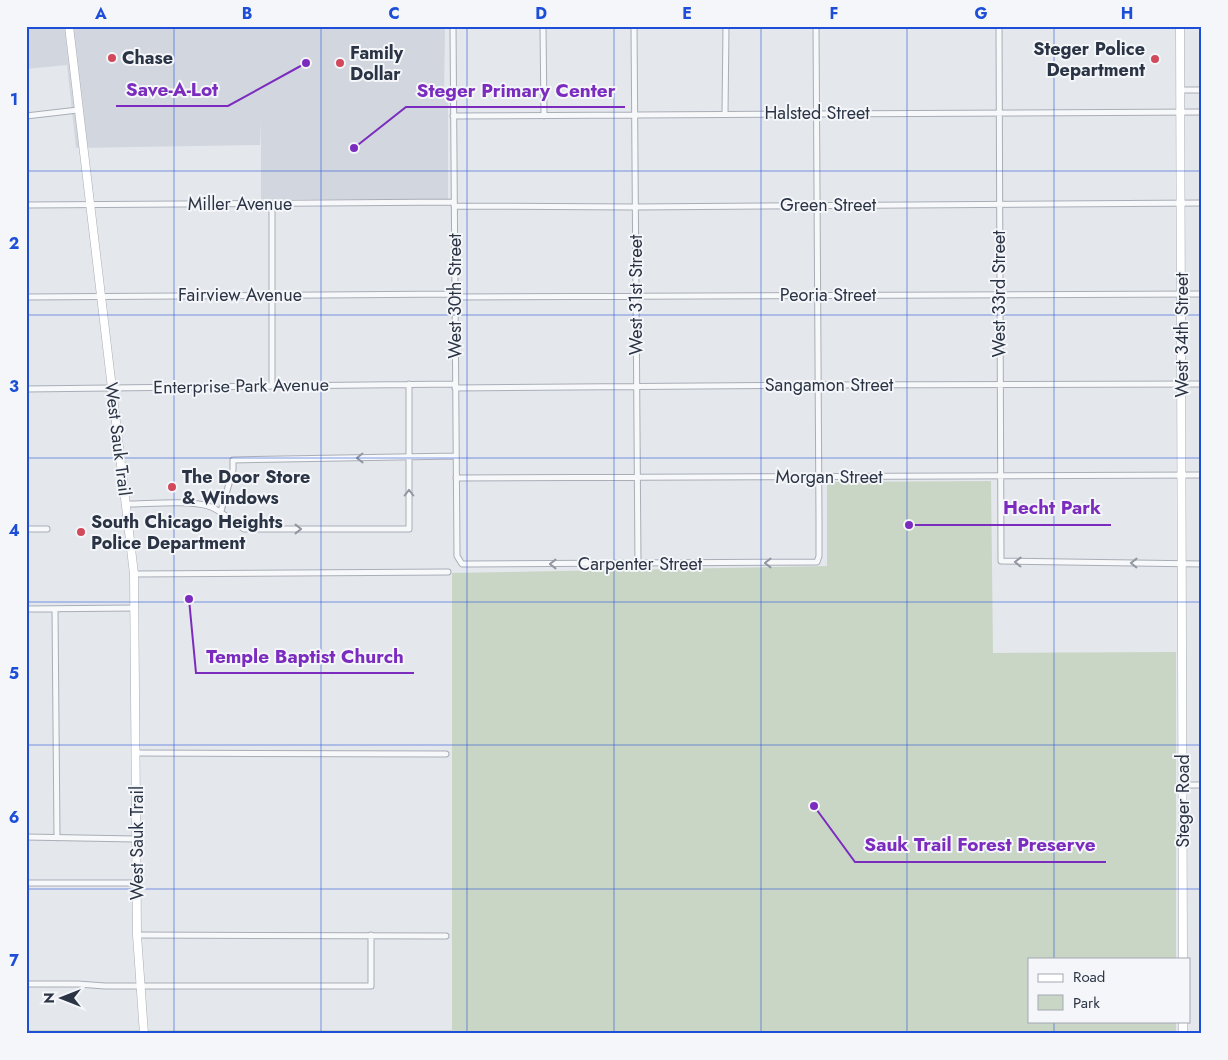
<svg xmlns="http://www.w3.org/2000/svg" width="1228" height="1060" viewBox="0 0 1228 1060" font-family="Jost,sans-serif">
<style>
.built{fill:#d2d6de}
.green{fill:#c9d6c5}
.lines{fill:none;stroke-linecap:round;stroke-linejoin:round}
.street-casing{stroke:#a9aeb7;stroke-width:7}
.secondary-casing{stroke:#a9aeb7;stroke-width:9}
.street{stroke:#f7f8fa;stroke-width:5}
.secondary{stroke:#fff;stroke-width:8}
.oneway{stroke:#9196a0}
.grid{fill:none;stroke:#1d4ed8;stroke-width:1;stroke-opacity:0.55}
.poi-dot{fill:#d1495b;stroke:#f4f6f9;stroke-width:2}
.labels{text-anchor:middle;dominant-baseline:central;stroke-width:4;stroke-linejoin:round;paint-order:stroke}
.poi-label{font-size:18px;font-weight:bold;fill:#2b3445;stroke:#f4f6f9;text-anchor:start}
.street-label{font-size:18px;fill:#2b3445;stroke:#f4f6f9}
.leader{fill:none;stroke:#7b2cbf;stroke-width:2}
.callout-dot{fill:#7b2cbf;stroke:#f4f6f9;stroke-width:2}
.callout-label{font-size:19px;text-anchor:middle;font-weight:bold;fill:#7b2cbf;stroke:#f4f6f9;stroke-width:4;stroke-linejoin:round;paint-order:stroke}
.neatline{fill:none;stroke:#1d4ed8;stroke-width:2}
.grid-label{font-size:16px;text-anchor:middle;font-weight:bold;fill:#1d4ed8}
</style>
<rect width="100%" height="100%" fill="#e4e7ec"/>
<!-- built -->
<path class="built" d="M26 26H445L444 96 448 97V199H261V119L260 145 76 148 67 65 26 69Z"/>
<!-- green -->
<path class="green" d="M991 481 993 653 1176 652V959H1029V1021H1176V1034H26V1030H452V573L827 566V482Z"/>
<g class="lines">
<defs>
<path id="street" d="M453 26 457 556 462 564H466L817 562 819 556V522L816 26
M543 26 544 116
M634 26 638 564
M999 26 1001 561 1202 564
M1181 90H1202
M725 114 726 26
M26 116 78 110
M453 116 1202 112
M272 204V385
M26 205 454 202
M454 206 635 207 1202 203
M26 297 455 294
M455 297 1202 294
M455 388 819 385 1202 384
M26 389 455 384
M456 478 1202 475
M126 504C148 504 189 500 208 506 222 510 231 522 244 529H409V384
M221 511 233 470V460L456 456
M26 529H47
M134 574 448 572
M26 609 135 608
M55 609 57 838
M137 753 446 754
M1183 785H1202
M26 837 135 839
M26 883H136
M137 935 446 936
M26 984H78L105 986H371V935"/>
<path id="secondary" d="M69 26 134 574 137 935 144 1034
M1180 26 1183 959
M1183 1021V1034"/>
</defs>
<!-- street casing -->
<use href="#street" class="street-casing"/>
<!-- secondary casing -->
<use href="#secondary" class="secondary-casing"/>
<!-- street -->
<use href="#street" class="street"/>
<!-- secondary -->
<use href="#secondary" class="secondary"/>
</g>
<!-- one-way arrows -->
<defs><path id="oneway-chevron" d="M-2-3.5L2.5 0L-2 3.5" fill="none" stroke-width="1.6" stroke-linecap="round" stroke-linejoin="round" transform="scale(1.25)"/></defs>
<g class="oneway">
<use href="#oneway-chevron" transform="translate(360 458) rotate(179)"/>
<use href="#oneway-chevron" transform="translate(409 493) rotate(-90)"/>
<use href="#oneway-chevron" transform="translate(298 529)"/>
<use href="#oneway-chevron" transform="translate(1018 562) rotate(-179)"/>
<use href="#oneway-chevron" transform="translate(768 563) rotate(180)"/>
<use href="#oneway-chevron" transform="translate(1134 563) rotate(-179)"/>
<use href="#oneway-chevron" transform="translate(553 564) rotate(180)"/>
</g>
<!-- grid -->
<path class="grid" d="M174 26V1034M321 26V1034M467 26V1034M614 26V1034M761 26V1034M907 26V1034M1054 26V959M26 171H1202M26 315H1202M26 458H1202M26 602H1202M26 745H1202M26 889H1202M1054 1021V1034"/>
<!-- markers -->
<g class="poi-dot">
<circle cx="112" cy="58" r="5"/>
<circle cx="1155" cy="59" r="5"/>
<circle cx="340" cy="63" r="5"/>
<circle cx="172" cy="487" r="5"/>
<circle cx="81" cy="532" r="5"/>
</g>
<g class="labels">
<!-- poi labels -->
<g class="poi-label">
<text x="1145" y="49" text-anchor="end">Steger Police<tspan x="1145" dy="21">Department</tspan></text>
<text x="350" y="53">Family<tspan x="350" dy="21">Dollar</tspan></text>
<text x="122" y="58">Chase</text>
<text x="182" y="477">The Door Store<tspan x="182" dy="21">&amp; Windows</tspan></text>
<text x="91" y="522">South Chicago Heights<tspan x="91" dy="21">Police Department</tspan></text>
</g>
<!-- street labels -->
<g class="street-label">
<text x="817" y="113">Halsted Street</text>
<text x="240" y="204">Miller Avenue</text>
<text x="828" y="205">Green Street</text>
<text transform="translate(999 294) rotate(-90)">West 33rd Street</text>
<text x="240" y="295">Fairview Avenue</text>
<text transform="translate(636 295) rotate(-90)">West 31st Street</text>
<text x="828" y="295">Peoria Street</text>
<text transform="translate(455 296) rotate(-90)">West 30th Street</text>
<text transform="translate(1182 335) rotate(-90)">West 34th Street</text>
<text x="829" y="385">Sangamon Street</text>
<text transform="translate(241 386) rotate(-1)">Enterprise Park Avenue</text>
<text transform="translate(118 439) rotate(83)">West Sauk Trail</text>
<text x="829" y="477">Morgan Street</text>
<text x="640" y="564">Carpenter Street</text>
<text transform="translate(1183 801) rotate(-90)">Steger Road</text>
<text transform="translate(137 843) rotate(-90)">West Sauk Trail</text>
</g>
</g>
<!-- callouts -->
<path class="leader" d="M306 63L228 106H116M354 148L406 107H625M909 525L993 525H1111M189 599L196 673H414M814 806L855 862H1106"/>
<g class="callout-dot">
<circle cx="306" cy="63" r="5"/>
<circle cx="354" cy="148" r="5"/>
<circle cx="909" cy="525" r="5"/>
<circle cx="189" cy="599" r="5"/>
<circle cx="814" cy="806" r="5"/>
</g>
<g class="callout-label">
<text x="172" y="96">Save-A-Lot</text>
<text x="516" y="97">Steger Primary Center</text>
<text x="1052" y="514">Hecht Park</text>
<text x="305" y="663">Temple Baptist Church</text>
<text x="980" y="851">Sauk Trail Forest Preserve</text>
</g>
<!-- border -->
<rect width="1228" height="1060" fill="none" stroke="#f4f6f9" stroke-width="55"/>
<!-- legend -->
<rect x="1028" y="958" width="162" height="65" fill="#f4f6f9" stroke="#a4a8b1"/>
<rect x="1038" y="974" width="25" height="8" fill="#ffffff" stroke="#a4a8b1"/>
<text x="1073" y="982" font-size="15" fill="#2b3445">Road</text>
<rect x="1038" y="995" width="25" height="15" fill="#c9d6c5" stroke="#a4a8b1"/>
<text x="1073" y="1008" font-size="15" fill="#2b3445">Park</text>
<!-- north arrow -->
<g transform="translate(62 998) rotate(270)" stroke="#f4f6f9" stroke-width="4" paint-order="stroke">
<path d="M0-4L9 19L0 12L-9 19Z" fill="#2b3445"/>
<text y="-8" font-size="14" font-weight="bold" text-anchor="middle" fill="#2b3445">N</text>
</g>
<rect x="28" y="28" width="1172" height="1004" class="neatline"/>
<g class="grid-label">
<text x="101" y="19">A</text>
<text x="247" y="19">B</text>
<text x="394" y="19">C</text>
<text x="541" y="19">D</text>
<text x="687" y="19">E</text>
<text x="834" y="19">F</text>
<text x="981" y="19">G</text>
<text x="1127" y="19">H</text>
<text x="14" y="105">1</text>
<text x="14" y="249">2</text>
<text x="14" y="392">3</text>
<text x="14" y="536">4</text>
<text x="14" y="679">5</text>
<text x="14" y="823">6</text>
<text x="14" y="966">7</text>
</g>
</svg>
